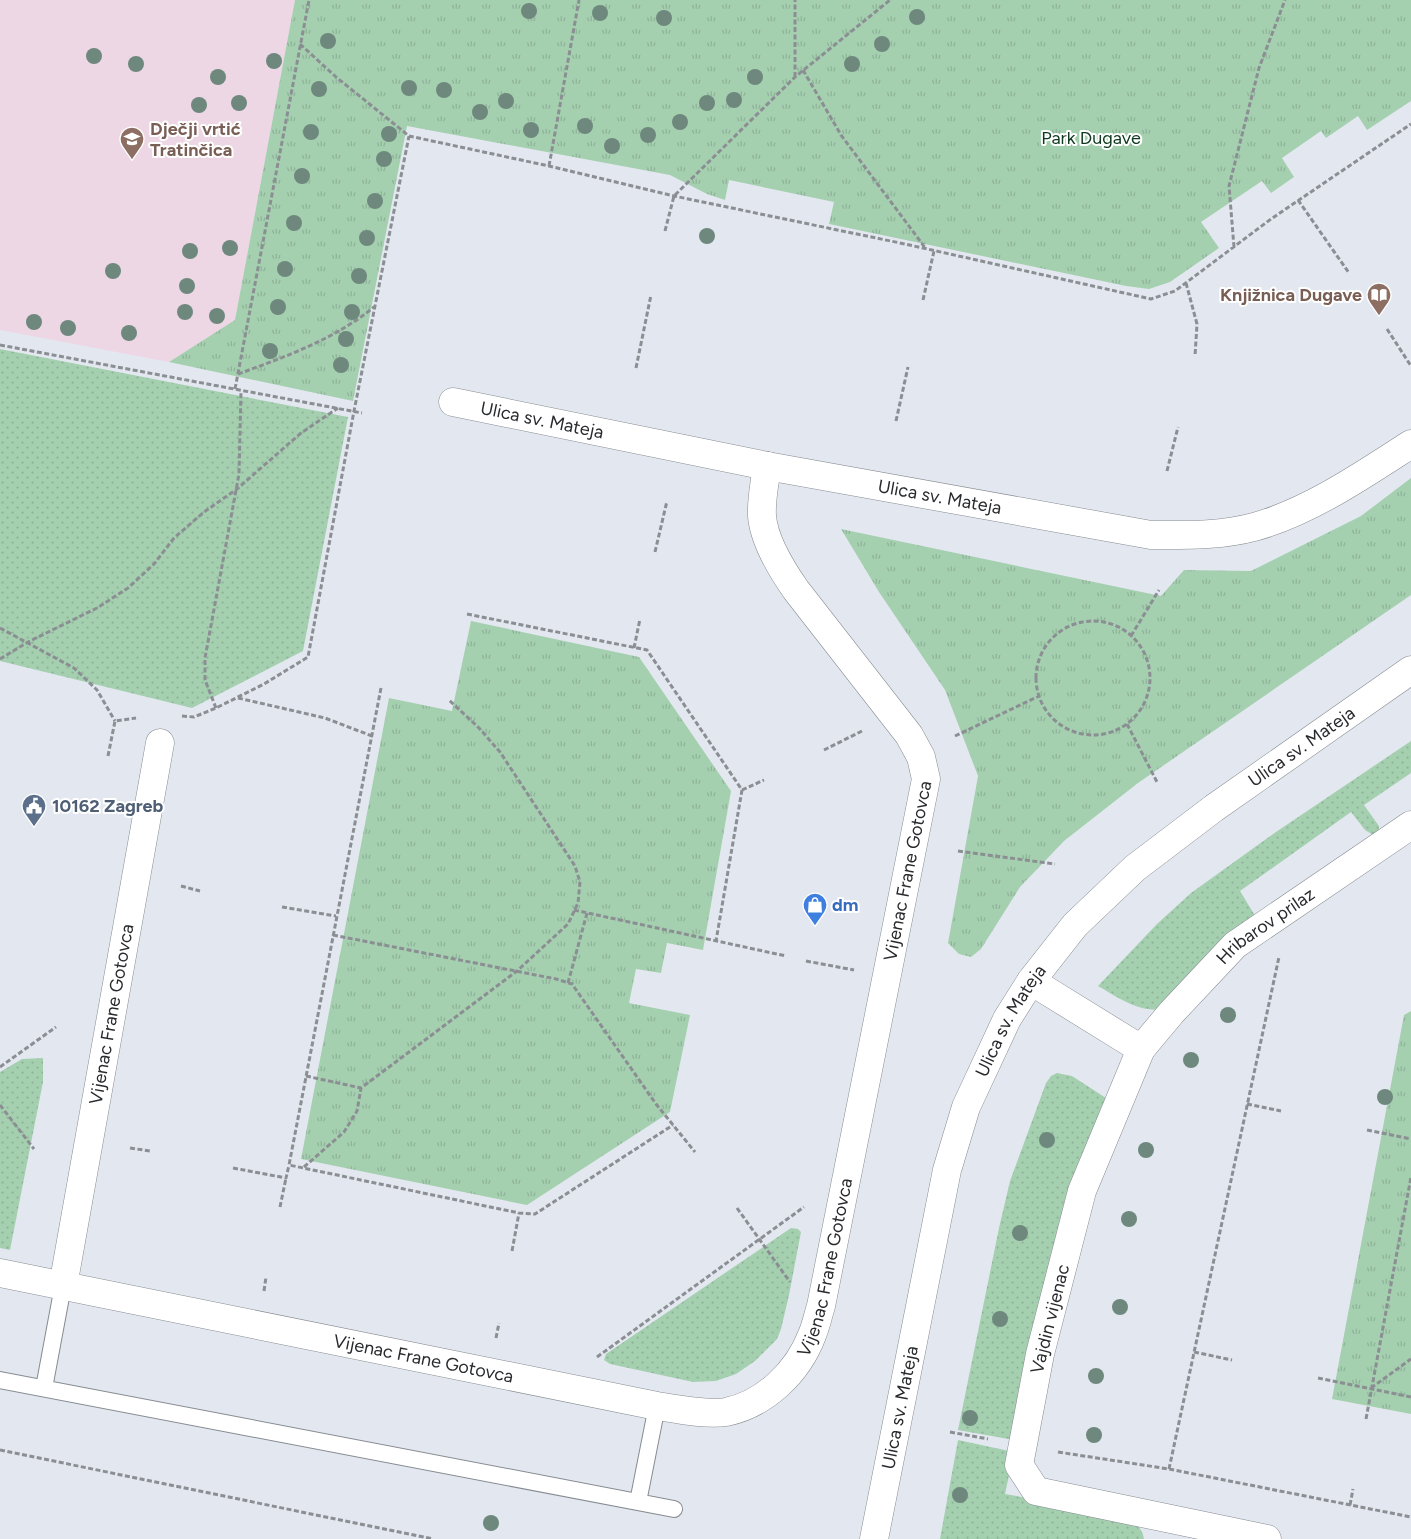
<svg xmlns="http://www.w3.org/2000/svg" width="1411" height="1539" viewBox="0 0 1411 1539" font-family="Figtree,sans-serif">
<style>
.education{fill:#edd7e4}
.grass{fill:url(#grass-dots)}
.park{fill:url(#park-tufts)}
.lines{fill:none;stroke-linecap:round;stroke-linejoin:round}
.service-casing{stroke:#878c92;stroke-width:18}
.minor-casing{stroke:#878c92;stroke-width:29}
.tertiary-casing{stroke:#878c92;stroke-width:29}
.path{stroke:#8b8e93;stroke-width:3;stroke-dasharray:5 2.5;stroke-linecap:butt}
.service{stroke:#fff;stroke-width:16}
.minor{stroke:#fff;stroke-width:28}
.tertiary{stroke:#fff;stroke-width:28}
.tree{fill:#6e887d}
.labels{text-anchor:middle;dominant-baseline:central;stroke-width:4;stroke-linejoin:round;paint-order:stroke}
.education-label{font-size:18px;font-weight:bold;fill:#785e54;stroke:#fff;text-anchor:start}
.park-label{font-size:18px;fill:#0f3a1f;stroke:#fff}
.street-label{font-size:18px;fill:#292a2d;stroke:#fff}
.service-label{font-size:18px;font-weight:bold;fill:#4e5e75;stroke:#fff;text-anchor:start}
.shop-label{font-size:18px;font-weight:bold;fill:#366cbe;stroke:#fff;text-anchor:start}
</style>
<defs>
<pattern id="grass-dots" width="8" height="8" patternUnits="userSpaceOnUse" patternTransform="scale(1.25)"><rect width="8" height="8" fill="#a5d0b0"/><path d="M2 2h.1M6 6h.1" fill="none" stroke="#8eb398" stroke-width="1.8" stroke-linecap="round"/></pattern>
<pattern id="park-tufts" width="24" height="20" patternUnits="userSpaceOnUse" patternTransform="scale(1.25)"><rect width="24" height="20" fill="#a5d0b0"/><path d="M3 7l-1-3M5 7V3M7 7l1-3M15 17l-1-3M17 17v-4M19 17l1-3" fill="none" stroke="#8eb398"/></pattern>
</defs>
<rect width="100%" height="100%" fill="#e3e8f0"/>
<!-- education -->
<path class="education" d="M0 0H295L235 321 169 362 0 330Z"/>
<!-- grass -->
<path class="grass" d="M0 349 348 417 303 651 192 708 0 661Z
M1411 741V773L1364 805 1379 826V830L1373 835 1365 830 1351 812 1240 891 1254 914 1253 919 1164 1009C1139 1013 1119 998 1098 986L1157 924 1191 893 1276 832Z
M43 1058V1082L10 1250 0 1248V1072L22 1059Z
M1057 1073 1072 1076 1106 1098 1014 1440 958 1430 999 1228 1010 1181 1046 1083 1051 1076Z
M791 1228 798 1229 801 1232 789 1295 781 1329 777 1339 755 1361 736 1374 716 1381 693 1382 610 1364 604 1360 606 1354Z
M958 1440 1014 1452 1005 1494 1120 1515C1131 1521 1142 1525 1144 1539H940Z"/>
<!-- park -->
<path class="park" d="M295 0H1411V101L1367 130 1358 116 1326 138 1321 131 1282 158 1294 177 1271 193 1262 181 1201 222 1219 248 1170 282 1149 289 1126 286 829 224 834 202 729 180 725 200 707 194 670 175 407 126 353 401 169 362 235 320Z
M1411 478V595L1138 783 1064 841 1020 887 981 949 971 957 959 954 948 943 978 776 945 690 879 592 841 529 1161 596 1184 570 1251 571 1361 516Z
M471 621 639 657 731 791 703 950 667 943 661 973 636 969 629 1003 690 1015 670 1112 527 1205 301 1159 389 698 452 711Z
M1411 1011V1414L1332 1399 1404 1015Z"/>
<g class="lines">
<defs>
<path id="service" d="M0 1380 674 1509
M44 1388 63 1286
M638 1502 657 1406"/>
<g id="minor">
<path id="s1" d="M453 402 767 466 1151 535C1186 535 1220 536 1254 527 1309 512 1363 475 1411 444"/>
<path d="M1031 981 1141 1049 1082 1191 1040 1354 1019 1465 1036 1491 1267 1539"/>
<path id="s2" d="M1141 1049 1172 1012 1235 945 1411 825"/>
<path id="s3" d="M0 1273 657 1406C676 1409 707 1415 726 1412 765 1404 798 1372 812 1335 816 1326 818 1315 821 1306L926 779 921 757 909 735 796 590C782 570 764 541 762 516 761 499 765 482 767 466"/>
<path id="s4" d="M63 1286 160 743"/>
</g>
<g id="tertiary">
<path id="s5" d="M874 1539 947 1170 966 1107 1007 1019 1031 981 1075 925 1135 868 1214 808 1411 670"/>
</g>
</defs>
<!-- service casing -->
<use href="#service" class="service-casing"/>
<!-- minor casing -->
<use href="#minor" class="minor-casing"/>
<!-- tertiary casing -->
<use href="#tertiary" class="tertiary-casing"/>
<!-- path -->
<path class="path" d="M300 44 336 77 409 136 549 166 674 196 905 244 1151 299 1175 291 1271 219 1411 124
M803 70 841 135 926 249
M795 77V0
M549 166 579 0
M1298 200 1349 273
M665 231 674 196 795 77 890 0
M1234 247 1229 186 1259 68 1285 0
M1186 283 1197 324 1195 356
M923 300 934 251
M1387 329 1411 366
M0 345 362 413
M636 368 651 295
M238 374C285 357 335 339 374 307
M235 389 309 0
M896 421 908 367
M1167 471 1178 427
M655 552 667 501
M467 614 647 650 742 790 716 941
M1036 678a57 57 0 1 1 114 0a57 57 0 1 1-114 0Z
M0 628 74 668 97 690 115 721
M1131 636 1159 590
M634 648 640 619
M0 659 28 642 97 608 128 588 154 564 174 538 204 512 237 489 301 433 338 408
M381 688 289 1165 519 1213 535 1214 673 1125
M238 698 325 718 372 736
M216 708 205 680V658L239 474 241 391
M182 716 194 717 216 708 264 684 308 657 354 411 409 136
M1127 724 1157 782
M955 736 1039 696
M824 750 862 731
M108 756 115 721 136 718
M742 790 764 780
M958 851 1055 864
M181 886 200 891
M282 907 336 916
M574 910 786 956
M333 935 556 979 572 984 656 1104 695 1152
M806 961 854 970
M568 983 587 913
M0 1067 56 1027
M306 1076 361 1088 517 971 568 924 578 903 580 882 575 866 500 752 479 728 449 700
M1247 1104 1281 1111
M0 1105 34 1149
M1367 1130 1411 1139
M130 1148 150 1151
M304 1167 344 1132 357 1111 361 1088
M233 1168 286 1178 289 1165
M280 1207 286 1178
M737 1208 790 1282
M512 1251 519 1213
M264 1291 266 1277
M496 1338 499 1323
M1194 1352 1232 1360
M597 1357 804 1207
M1318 1378 1411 1397
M1371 1388 1411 1359
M1366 1419 1411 1177
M950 1432 988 1439
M0 1450 433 1539
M1058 1452 1169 1469 1411 1517
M1169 1469 1279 957
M1350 1505 1353 1489"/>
<!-- service -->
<use href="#service" class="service"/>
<!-- minor -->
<use href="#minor" class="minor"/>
<!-- tertiary -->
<use href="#tertiary" class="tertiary"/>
</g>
<!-- trees -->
<g class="tree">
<circle cx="529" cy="11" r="8"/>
<circle cx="600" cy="13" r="8"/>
<circle cx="917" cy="17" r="8"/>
<circle cx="664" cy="18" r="8"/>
<circle cx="328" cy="41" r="8"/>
<circle cx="882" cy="44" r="8"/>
<circle cx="94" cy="56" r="8"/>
<circle cx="274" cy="61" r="8"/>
<circle cx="136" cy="64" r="8"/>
<circle cx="852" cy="64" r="8"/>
<circle cx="218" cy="77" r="8"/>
<circle cx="755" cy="77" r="8"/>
<circle cx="409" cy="88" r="8"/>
<circle cx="319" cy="89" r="8"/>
<circle cx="444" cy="90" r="8"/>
<circle cx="734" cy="100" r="8"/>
<circle cx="506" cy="101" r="8"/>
<circle cx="239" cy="103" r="8"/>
<circle cx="707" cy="103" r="8"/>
<circle cx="199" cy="105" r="8"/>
<circle cx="480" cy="112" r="8"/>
<circle cx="680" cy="122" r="8"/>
<circle cx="585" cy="126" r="8"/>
<circle cx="531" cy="130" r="8"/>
<circle cx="311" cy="132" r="8"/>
<circle cx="389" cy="134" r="8"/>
<circle cx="648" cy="135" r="8"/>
<circle cx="612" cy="146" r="8"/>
<circle cx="384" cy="159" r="8"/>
<circle cx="302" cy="176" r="8"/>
<circle cx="375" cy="201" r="8"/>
<circle cx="294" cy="223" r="8"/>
<circle cx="707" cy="236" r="8"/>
<circle cx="367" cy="238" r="8"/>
<circle cx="230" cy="248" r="8"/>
<circle cx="190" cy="251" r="8"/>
<circle cx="285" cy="269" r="8"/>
<circle cx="113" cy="271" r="8"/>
<circle cx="359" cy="276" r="8"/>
<circle cx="187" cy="286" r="8"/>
<circle cx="278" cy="307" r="8"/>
<circle cx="185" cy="312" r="8"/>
<circle cx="352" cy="312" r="8"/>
<circle cx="217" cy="316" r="8"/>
<circle cx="34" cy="322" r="8"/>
<circle cx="68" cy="328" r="8"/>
<circle cx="129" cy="333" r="8"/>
<circle cx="346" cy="339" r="8"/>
<circle cx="270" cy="351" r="8"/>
<circle cx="341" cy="365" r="8"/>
<circle cx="1228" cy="1015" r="8"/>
<circle cx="1191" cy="1060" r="8"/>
<circle cx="1385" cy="1097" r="8"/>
<circle cx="1047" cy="1140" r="8"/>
<circle cx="1146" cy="1150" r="8"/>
<circle cx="1129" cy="1219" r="8"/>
<circle cx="1020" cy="1233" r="8"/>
<circle cx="1120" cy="1307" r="8"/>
<circle cx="1000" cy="1319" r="8"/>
<circle cx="1096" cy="1376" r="8"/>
<circle cx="970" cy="1418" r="8"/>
<circle cx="1094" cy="1435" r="8"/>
<circle cx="960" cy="1495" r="8"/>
<circle cx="491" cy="1523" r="8"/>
</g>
<!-- icons -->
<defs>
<symbol id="school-pin" viewBox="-11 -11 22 30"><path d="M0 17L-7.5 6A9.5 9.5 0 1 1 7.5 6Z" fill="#8d6e63" stroke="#fff"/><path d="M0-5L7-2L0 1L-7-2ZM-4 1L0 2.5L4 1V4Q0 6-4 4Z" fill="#fff"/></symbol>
<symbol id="library-pin" viewBox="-11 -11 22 30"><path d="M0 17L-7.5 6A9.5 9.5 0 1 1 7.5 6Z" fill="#8d6e63" stroke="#fff"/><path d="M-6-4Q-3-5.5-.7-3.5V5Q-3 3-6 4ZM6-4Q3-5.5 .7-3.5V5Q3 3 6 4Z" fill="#fff"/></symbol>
<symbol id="civic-pin" viewBox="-11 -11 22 30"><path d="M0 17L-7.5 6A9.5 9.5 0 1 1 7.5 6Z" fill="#5c6f8a" stroke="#fff"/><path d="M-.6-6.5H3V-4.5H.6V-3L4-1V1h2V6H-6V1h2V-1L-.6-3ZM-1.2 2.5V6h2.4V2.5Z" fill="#fff"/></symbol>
<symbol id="shop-pin" viewBox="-11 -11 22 30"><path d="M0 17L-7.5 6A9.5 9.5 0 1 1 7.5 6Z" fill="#3f7fe0" stroke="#fff"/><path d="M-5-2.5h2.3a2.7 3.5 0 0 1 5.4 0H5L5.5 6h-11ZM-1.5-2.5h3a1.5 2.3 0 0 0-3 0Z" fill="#fff"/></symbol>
</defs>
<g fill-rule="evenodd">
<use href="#school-pin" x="118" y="125" width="28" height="38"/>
<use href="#library-pin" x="1365" y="281" width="28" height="38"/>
<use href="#civic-pin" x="20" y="792" width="28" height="38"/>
<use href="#shop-pin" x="801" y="891" width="28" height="38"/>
</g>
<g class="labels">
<!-- education labels -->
<g class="education-label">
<text x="150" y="129">Dječji vrtić<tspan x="150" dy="21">Tratinčica</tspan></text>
<text x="1362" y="295" text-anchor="end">Knjižnica Dugave</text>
</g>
<!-- park labels -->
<g class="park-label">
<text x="1091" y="138">Park Dugave</text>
</g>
<!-- street labels -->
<g class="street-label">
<text stroke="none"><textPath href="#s1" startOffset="91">Ulica sv. Mateja</textPath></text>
<text stroke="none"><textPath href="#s1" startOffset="496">Ulica sv. Mateja</textPath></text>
<text stroke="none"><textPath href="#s5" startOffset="944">Ulica sv. Mateja</textPath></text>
<text stroke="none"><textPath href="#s3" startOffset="1334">Vijenac Frane Gotovca</textPath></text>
<text stroke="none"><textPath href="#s2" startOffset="176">Hribarov prilaz</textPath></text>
<text stroke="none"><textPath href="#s4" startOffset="276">Vijenac Frane Gotovca</textPath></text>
<text stroke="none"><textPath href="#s5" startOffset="539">Ulica sv. Mateja</textPath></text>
<text stroke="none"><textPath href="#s3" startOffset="929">Vijenac Frane Gotovca</textPath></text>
<text transform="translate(1050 1319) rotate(-76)">Vajdin vijenac</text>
<text stroke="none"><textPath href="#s3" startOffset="432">Vijenac Frane Gotovca</textPath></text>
<text stroke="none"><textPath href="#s5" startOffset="134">Ulica sv. Mateja</textPath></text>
</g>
<!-- service labels -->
<g class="service-label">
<text x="52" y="806">10162 Zagreb</text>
</g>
<!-- shop labels -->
<g class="shop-label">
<text x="832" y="905">dm</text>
</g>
</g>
</svg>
